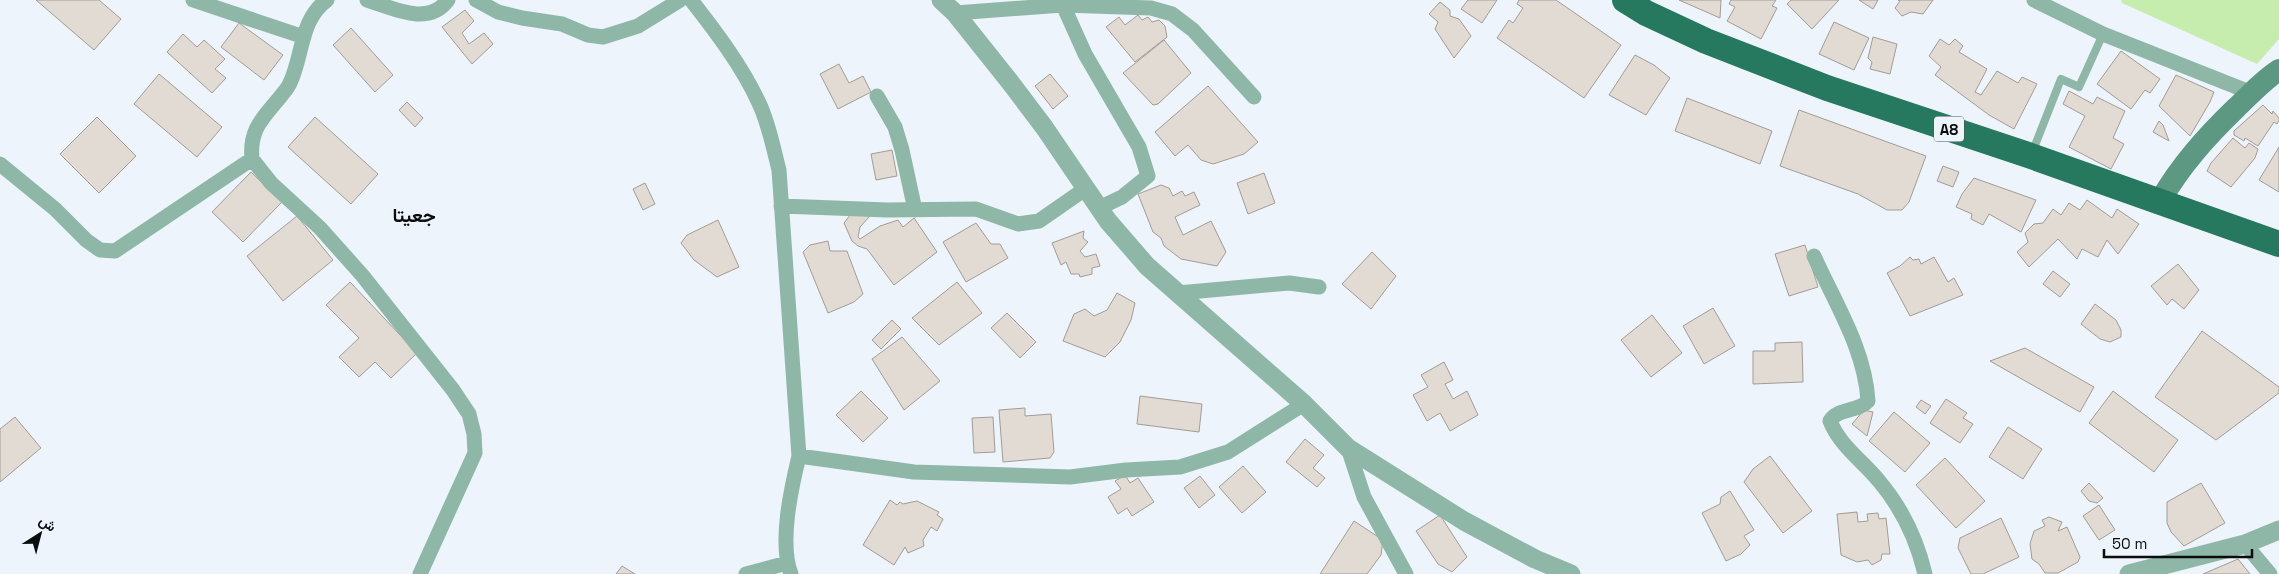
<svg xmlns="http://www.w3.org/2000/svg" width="2279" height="574" viewBox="0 0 2279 574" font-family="'Space Grotesk',Vazirmatn,sans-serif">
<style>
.green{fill:#c6ecae}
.building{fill:#e1dbd4;stroke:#a29c96}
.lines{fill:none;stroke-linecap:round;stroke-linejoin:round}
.service{stroke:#8fb7a7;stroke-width:8}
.minor{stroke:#8fb7a7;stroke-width:15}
.tertiary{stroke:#8fb7a7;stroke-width:19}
.secondary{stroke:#5c9882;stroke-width:22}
.trunk{stroke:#26785e;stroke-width:26}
.labels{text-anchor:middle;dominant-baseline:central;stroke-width:4;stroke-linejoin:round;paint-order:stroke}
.shield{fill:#edf4fb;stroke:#4e5255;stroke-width:1}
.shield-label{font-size:15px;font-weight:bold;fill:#0a0c0e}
.quarter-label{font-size:19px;font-weight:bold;fill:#0a0c0e;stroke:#edf4fb}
</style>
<rect width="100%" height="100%" fill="#edf4fb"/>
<!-- green -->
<path class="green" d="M2121 0H2279V39L2257 64 2122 3Z"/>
<!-- building -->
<path class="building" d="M36 0H99L121 19 94 50Z
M1468 0H1497L1482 23 1461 9Z
M1519 0H1556L1621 45 1584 98 1497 38 1509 20 1513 23 1523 8 1517 4Z
M1679 0H1721L1720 18Z
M1731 0H1776L1772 6 1777 8 1761 39 1727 21 1735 7 1729 4Z
M1791 0H1839L1812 29 1787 4Z
M1859 0H1878L1873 9Z
M1898 0H1933L1923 14 1911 12 1902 16 1895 8 1900 1Z
M1440 2 1450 10V16L1459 19 1471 36 1454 58 1435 29 1438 22 1429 14Z
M465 10 474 21 462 33 469 44 484 33 493 44 472 64 442 27Z
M1138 15 1142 20 1148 17 1152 22 1159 20 1165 26 1167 37 1135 62 1106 27 1119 17 1125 25Z
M1834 22 1869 38 1854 70 1819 54Z
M239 23 283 55 264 80 221 47Z
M351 28 393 75 375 92 333 45Z
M183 34 197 47 204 40 225 59 215 69 226 78 212 93 167 52Z
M1873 37 1897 44 1890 74 1870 69 1872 62 1868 58Z
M1940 39 1949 45 1955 39 1963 46 1959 52 1987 69 1975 92 1981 95 1997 71 2018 83 2022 77 2037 84 2014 129 1989 115 1935 75 1941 67 1929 56Z
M1164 40 1191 73 1158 104 1153 105 1123 73Z
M2121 51 2160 79 2150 93 2145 90 2131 109 2097 84Z
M1635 55 1654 65 1670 78 1646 115 1609 95Z
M839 64 849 83 863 76 871 92 838 109 820 74Z
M159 74 222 127 197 157 134 104Z
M1050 74 1068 96 1053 109 1035 86Z
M2176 75 2214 92 2210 102 2190 136 2159 106Z
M1208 86 1258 142 1244 154 1213 164 1201 160 1188 145 1175 156 1155 132Z
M2069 91 2093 104 2097 97 2125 111 2113 138 2124 144 2111 169 2069 147 2085 116 2063 104Z
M1687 98 1772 131 1760 164 1675 131Z
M407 102 423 118 415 127 399 110Z
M2263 105 2272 114 2273 111 2279 118V121L2277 124 2274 122 2258 146 2245 138 2244 141 2234 135V131Z
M1799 110 1926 156 1909 202 1902 210H1887L1858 194 1780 166Z
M97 117 136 156 99 193 60 154Z
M315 117 378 174 351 204 288 147Z
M2159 121 2163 125 2169 141 2153 132Z
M2233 138 2245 148 2249 143 2258 149 2255 158 2231 187 2207 171 2211 163Z
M2279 147V192L2259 180Z
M892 150 897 176 876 180 871 154Z
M1943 166 1959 172 1953 187 1937 181Z
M251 172 282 202 243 242 212 212Z
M1264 173 1275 203 1248 214 1237 183Z
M1974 178 2036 200 2021 232 1989 214 1983 225 1971 219 1972 214 1956 207 1962 194Z
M645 183 655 204 643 210 633 189Z
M1161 185 1169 188 1173 196 1182 191 1185 196 1194 192 1200 205 1175 217 1183 235 1211 221 1226 252 1217 266 1181 259 1164 246 1161 238 1153 232 1138 194Z
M2087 200 2112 218 2117 209 2139 224 2118 254 2107 240 2098 257 2082 249 2077 259 2058 239 2029 267 2017 252 2028 242 2025 233 2034 224 2043 223 2053 209 2061 215 2069 203 2080 210Z
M854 210 870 216 860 227 858 237 860 239 880 226 898 220 903 227 914 218 937 252 894 285 867 249 858 246 852 241 844 223Z
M297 216 333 260 283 301 247 256Z
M718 220 739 267 717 277 694 260 681 243 687 235Z
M976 223 991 244H1000L1008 258 966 282 943 242Z
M1084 231 1083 238 1088 242 1080 251 1085 257 1096 254 1100 266 1092 268V274L1080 277 1079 274H1071L1066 262 1061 265 1052 243Z
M828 241 830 251H847L863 294 854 302 828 313 803 252 810 245Z
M1805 245 1818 287 1789 296 1775 254Z
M1372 252 1396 276 1371 309 1342 284Z
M1910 257 1913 260 1919 259 1921 264 1934 257 1948 282 1954 278 1963 295 1910 316 1887 273 1900 266Z
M2178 264 2199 290 2184 309 2172 299 2167 305 2151 286Z
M2053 271 2070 284 2060 297 2043 284Z
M350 282 417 353 391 378 375 362 359 377 339 357 359 338 326 305Z
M957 282 982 313 939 345 912 318Z
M1117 293 1135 303 1131 320 1120 342 1105 357 1063 341 1074 314 1085 309 1094 316 1107 310Z
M2095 304 2116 320 2121 330V337L2110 342 2100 339 2081 324Z
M1713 308 1735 346 1704 364 1683 326Z
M1007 313 1036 342 1020 358 991 328Z
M1652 315 1682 353 1651 377 1621 340Z
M892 320 901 329 881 349 872 340Z
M2202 331 2279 387V393L2216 440 2155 397Z
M902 337 940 381 904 410 872 359Z
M1802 342 1803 382 1753 384V351H1775V343Z
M2025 348 2094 387 2080 412 1990 361Z
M1444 362 1453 380 1445 384 1453 399 1467 391 1478 415 1450 431 1440 413 1427 421 1413 395 1428 387 1421 375Z
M861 391 888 418 863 442 836 415Z
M2113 391 2178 440 2154 472 2089 423Z
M1140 396 1202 404 1199 432 1137 424Z
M1946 399 1967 413 1963 418 1973 424 1960 443 1930 423Z
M1921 400 1931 406 1925 414 1916 407Z
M1025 408V416L1051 414 1054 452 1050 458 1003 462 999 410Z
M1864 410 1873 412 1867 436 1852 424Z
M1894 412 1930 443 1905 472 1869 441Z
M15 417 41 448 0 482V429Z
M993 417 995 452 974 453 972 418Z
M2008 427 2042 449 2023 479 1989 457Z
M1305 439 1324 455 1313 468 1325 478 1317 487 1286 462Z
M1770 456 1812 511 1783 533 1744 482 1753 469Z
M1945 458 1985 501 1956 528 1916 485Z
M1243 466 1266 492 1242 513 1219 487Z
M1125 475 1130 483 1138 478 1154 502 1132 516 1127 508 1118 514 1108 497 1121 489 1115 481Z
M1200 476 1215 495 1199 508 1184 488Z
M2089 483 2103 498 2097 503 2089 501 2081 491Z
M2201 483 2225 523 2184 546 2171 532 2167 523V502Z
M1730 491 1754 530 1744 536 1750 545 1741 554 1726 561 1702 513 1720 504 1721 497Z
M890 500 897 505 900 502 903 504 917 501 939 512 937 515 943 519 937 531 931 527 923 540 924 546 908 553 905 547 894 565 863 545Z
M2099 505 2115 530 2099 540 2083 516Z
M1857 512 1858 522 1868 521 1867 514 1878 513 1879 519 1886 518 1890 554H1882L1881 560 1872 565 1868 560 1857 562 1841 555 1837 514Z
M1440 515 1467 557 1452 572 1438 564 1416 531Z
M2049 517 2062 522 2058 531 2067 527 2080 557 2078 562 2058 573H2045L2039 564 2032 559 2030 544 2034 531 2045 526 2042 520Z
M2001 518 2019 557 1983 574H1971L1958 548 1960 538Z
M1354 521 1383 540 1381 555 1367 574H1320Z
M2238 559 2250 574H2203Z
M622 566 635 574H616Z"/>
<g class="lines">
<!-- service -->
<path class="service" d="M2032 153 2061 79 2079 87 2103 34"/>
<!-- minor -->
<path class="minor" d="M193 0 304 37
M367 0C393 8 428 27 448 0
M476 0 498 12 522 18 562 24 588 35 603 37 638 26 680 0
M691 0C716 32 742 66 759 103 769 124 773 147 779 170L799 456C791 489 779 543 791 574
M2034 0 2103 34 2252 93
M1063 5 1085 54 1139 147 1148 176 1122 197 1099 208
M955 13 1063 5 1151 8 1172 14 1193 30 1254 97
M877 96 895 127 902 150 915 210
M252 159 271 183 320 228 362 275 453 390 469 414 474 434 475 453 420 574
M0 164 55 209 86 240 100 250 115 251 252 159C249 129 263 118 281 96 284 92 288 88 290 83 303 56 300 19 327 0
M781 206 887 210 976 209 1018 224 1039 221 1085 189
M1814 256C1835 303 1865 349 1868 401 1858 412 1838 408 1830 421 1840 446 1863 461 1879 481 1901 507 1917 540 1925 574
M1178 293 1289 283 1319 287
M1348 448 1364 497 1406 574
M799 456 914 472 1070 477 1126 470 1180 467 1228 452 1304 404
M2245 544 2270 574
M746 574 787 563"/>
<!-- tertiary -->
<path class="tertiary" d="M941 0 955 13 1010 82 1044 127 1108 221 1147 266 1304 404 1348 448 1464 521 1535 559 1571 574
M2129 574 2245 544 2279 530"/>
<!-- secondary -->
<path class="secondary" d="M2160 201C2181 165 2206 137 2236 108 2250 95 2262 81 2279 70"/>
<!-- trunk -->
<path class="trunk" d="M1625 0 1646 13 1706 41 1827 88 2031 156 2279 244"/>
</g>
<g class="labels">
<!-- shield labels -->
<rect class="shield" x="1934" y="116.5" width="30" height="25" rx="4"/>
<g class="shield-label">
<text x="1949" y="129">A8</text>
</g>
<!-- quarter labels -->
<g class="quarter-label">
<text x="414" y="215">جعيتا</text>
</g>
</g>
<!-- north arrow -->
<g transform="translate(40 534) rotate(36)" stroke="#edf4fb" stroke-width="4" paint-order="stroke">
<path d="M0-4L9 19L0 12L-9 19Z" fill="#0a0c0e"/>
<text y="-8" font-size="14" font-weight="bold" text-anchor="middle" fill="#0a0c0e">ش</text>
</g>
<!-- scale -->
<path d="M2104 549v8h148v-8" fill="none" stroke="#0a0c0e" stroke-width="2.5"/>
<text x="2112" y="549" font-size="15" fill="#0a0c0e" stroke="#edf4fb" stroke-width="4" paint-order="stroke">50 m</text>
</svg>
